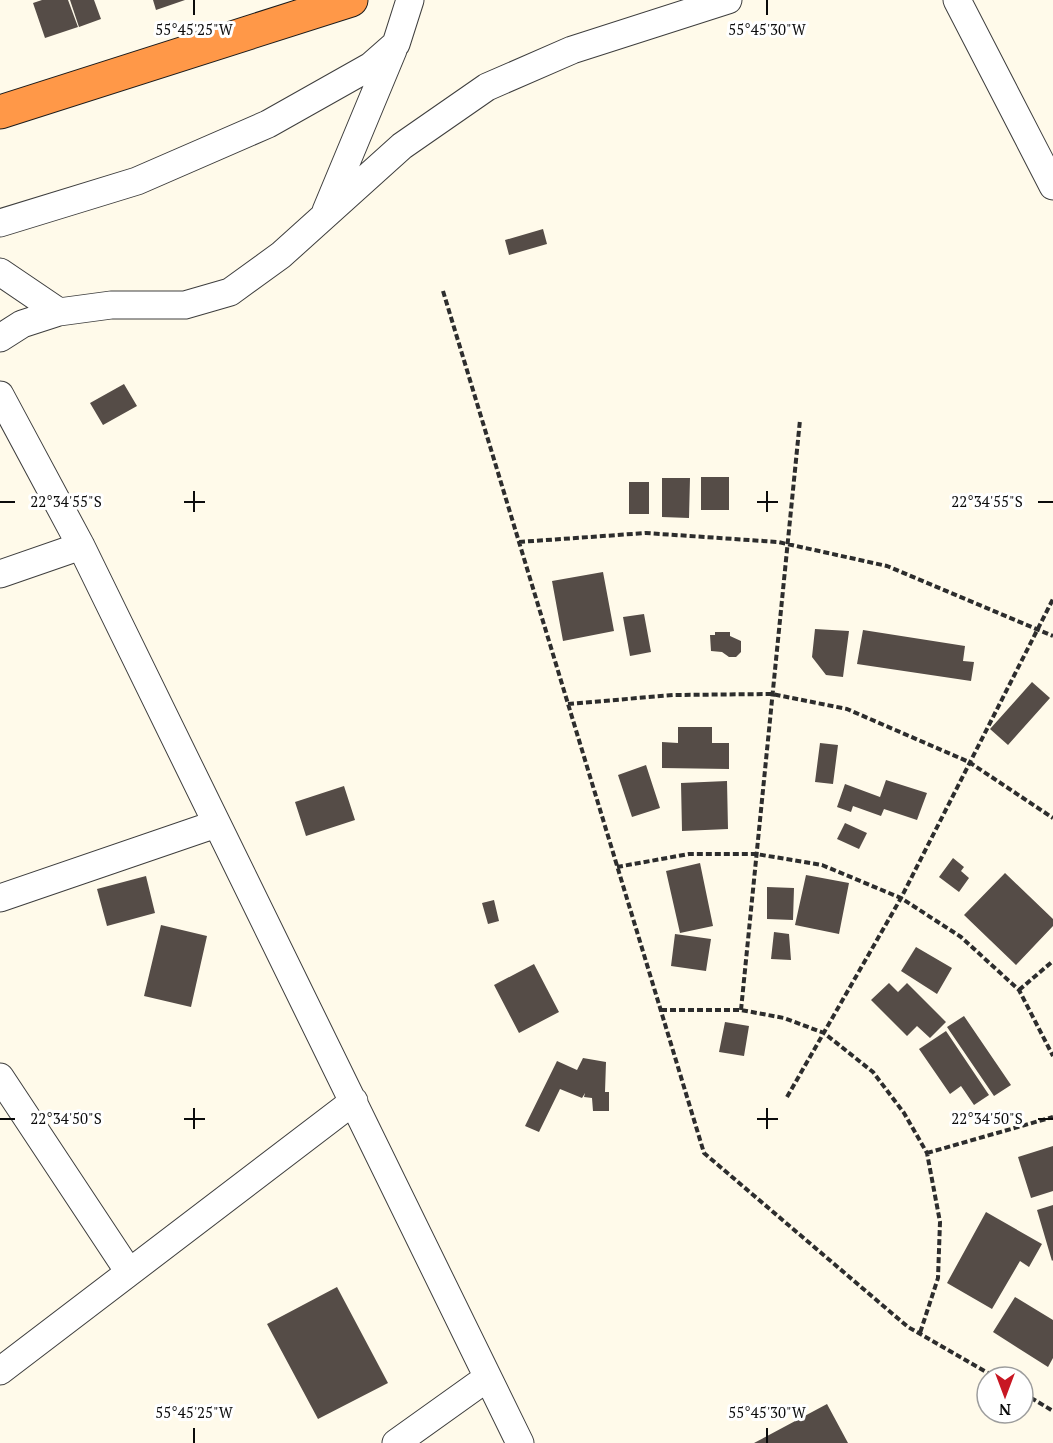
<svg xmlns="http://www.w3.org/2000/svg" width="1053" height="1443" viewBox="0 0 1053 1443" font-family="'PT Serif',serif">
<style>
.building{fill:#554c47}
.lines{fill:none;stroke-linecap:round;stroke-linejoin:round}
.minor-casing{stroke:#3e3e3e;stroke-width:29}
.highway-casing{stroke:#1c1c1c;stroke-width:35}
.path{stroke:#2d2d2d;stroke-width:4;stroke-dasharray:6 3;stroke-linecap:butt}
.minor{stroke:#fff;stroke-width:27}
.highway{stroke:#ff9848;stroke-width:33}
.ticks{fill:none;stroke:#0b0b0b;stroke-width:2}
.ticks-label{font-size:15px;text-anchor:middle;fill:#0b0b0b;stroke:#fff;stroke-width:6;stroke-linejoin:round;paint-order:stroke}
</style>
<rect width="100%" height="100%" fill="#fffaea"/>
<!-- building -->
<path class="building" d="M42 0H68L78 27 45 38 33 3Z
M70 0H94L101 19 79 27Z
M153 0H185L156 10Z
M543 229 547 244 509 255 505 240Z
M124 384 137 406 103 425 90 403Z
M701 477H729V510H701Z
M662 478H690L689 518 662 517Z
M629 482H649V514H629Z
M603 572 614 631 563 641 552 581Z
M644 614 651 652 630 656 623 617Z
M815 629 849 631 843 677 826 675 812 657Z
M863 630 965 646 963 661 974 662 971 681 857 664Z
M715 632H730V636L741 641V652L736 657H729L722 652 711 651 710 635H715Z
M1032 682 1050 698 1008 745 990 729Z
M678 727H712V743H729V769L662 768V742L678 743Z
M820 743 838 745 833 784 815 782Z
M646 765 660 808 632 817 618 775Z
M886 780 927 793 917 820 884 809 881 816 853 806 851 812 837 807 845 784 880 797Z
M727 781 728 829 682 831 681 783Z
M344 786 355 820 306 836 295 802Z
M845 823 867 833 859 849 837 839Z
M953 858 964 867 961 871 969 878 959 892 939 877Z
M700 863 713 926 680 933 666 871Z
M1005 873 1053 919V926L1016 965 964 915Z
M806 875 849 883 839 934 795 925Z
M146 876 155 913 107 926 97 889Z
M767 887 794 888 793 920 767 919Z
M494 900 499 921 488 924 482 903Z
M161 925 207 936 191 1007 144 996Z
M774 932 789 934 791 960 771 959Z
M675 934 711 939 706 971 671 966Z
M916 947 952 968 937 994 901 971Z
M534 964 559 1012 519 1033 494 985Z
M889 983 898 992 907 983 946 1022 930 1038 917 1026 907 1036 871 1000Z
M964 1016 1011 1085 994 1096 947 1027Z
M725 1022 749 1026 744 1056 719 1052Z
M946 1031 989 1095 974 1105 961 1086 950 1094 919 1049Z
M583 1058 606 1062 605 1092H609V1111H593L592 1098 584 1097 585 1093 582 1098 560 1089 539 1132 525 1126 557 1061 577 1070Z
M1053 1146V1191L1031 1198 1018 1157Z
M1053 1205V1260L1052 1261 1037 1210Z
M986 1212 1042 1244 1029 1267 1020 1261 992 1309 947 1283Z
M337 1287 388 1383 318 1419 267 1324Z
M1015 1297 1053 1320V1358L1048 1367 993 1332Z
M827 1404 848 1443H754Z"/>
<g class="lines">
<defs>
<path id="minor" d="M957 0 1053 186
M326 211 393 50
M0 223 137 181 268 124 371 66 396 44 410 0
M0 272 59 312
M0 338 22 324 59 312 111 305H185L230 292 281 255 402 146 487 87 572 50 728 0
M0 395 81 546 520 1443
M0 574 81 546
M0 898 216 824
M0 1077 129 1272
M0 1371 354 1101
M396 1443 487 1378"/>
<path id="highway" d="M0 112 351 0"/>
</defs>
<!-- minor casing -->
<use href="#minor" class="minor-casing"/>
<!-- highway casing -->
<use href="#highway" class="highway-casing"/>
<!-- path -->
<path class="path" d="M443 291 704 1153 908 1327 995 1377
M519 542 646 533 778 542 887 566 1053 636
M568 704 673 695 772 694 847 709 969 762 1053 818
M617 867 689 854H756L822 865 901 898 961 937 1019 990 1053 1056
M1019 990 1053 961
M661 1010H741L784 1018 824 1033 873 1072 904 1113 927 1153 940 1222 938 1278 920 1333
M741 1010 800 420
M787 1097 901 898 1053 599
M927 1153 1053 1117
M1023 1393 1053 1411"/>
<!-- minor -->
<use href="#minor" class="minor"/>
<!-- highway -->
<use href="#highway" class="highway"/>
</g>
<!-- ticks -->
<path class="ticks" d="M194 0V15M767 0V15M194 491V512M767 491V512M0 502H15M184 502H205M757 502H778M1038 502H1053M194 1108V1129M767 1108V1129M0 1119H15M184 1119H205M757 1119H778M1038 1119H1053M194 1428V1443M767 1428V1443"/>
<g class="ticks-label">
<text x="194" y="35">55°45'25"W</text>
<text x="767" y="35">55°45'30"W</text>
<text x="987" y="507">22°34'55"S</text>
<text x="66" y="507">22°34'55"S</text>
<text x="987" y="1124">22°34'50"S</text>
<text x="66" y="1124">22°34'50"S</text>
<text x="194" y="1418">55°45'25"W</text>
<text x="767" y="1418">55°45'30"W</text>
</g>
<!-- north arrow -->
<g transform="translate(1005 1395) rotate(180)"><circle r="28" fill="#ffffff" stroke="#9d9d9d" stroke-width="1.5"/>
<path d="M0-4.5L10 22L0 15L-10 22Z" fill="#c81723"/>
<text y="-9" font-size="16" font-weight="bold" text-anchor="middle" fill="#0b0b0b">N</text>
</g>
</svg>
